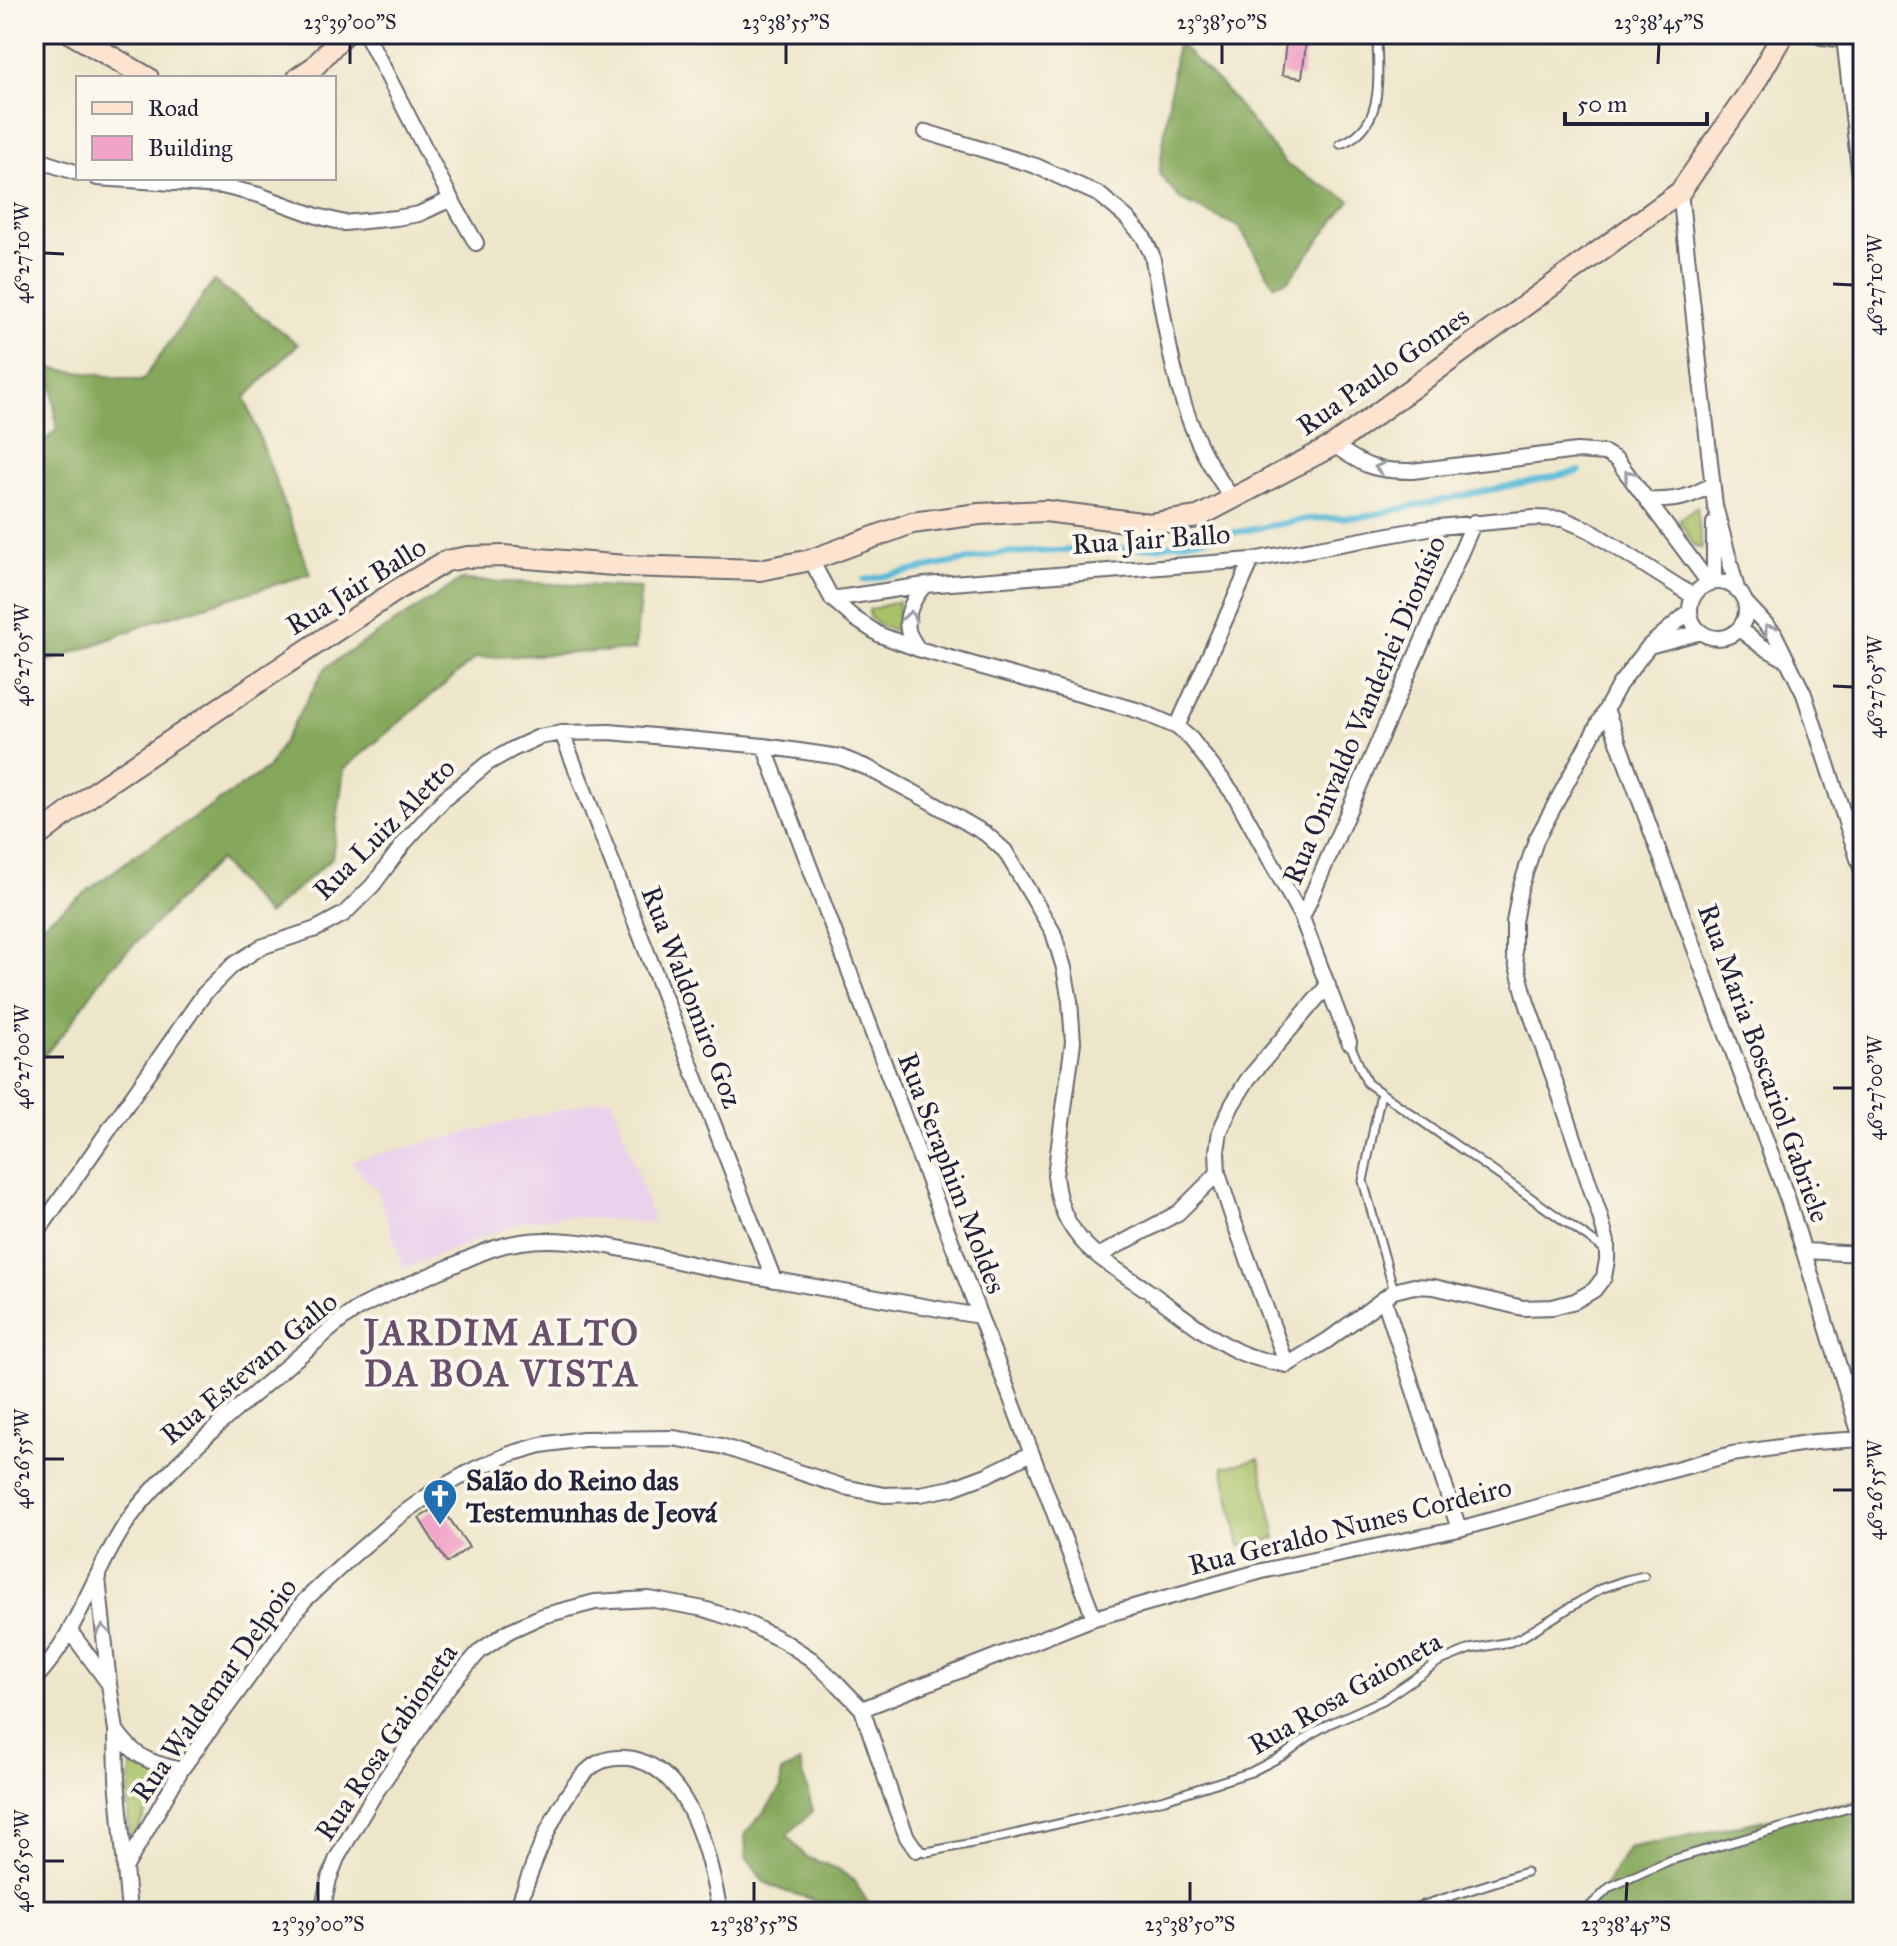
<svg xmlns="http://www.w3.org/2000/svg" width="1897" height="1946" viewBox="0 0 1897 1946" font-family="'IM FELL Great Primer',serif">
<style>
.built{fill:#ead1ec}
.green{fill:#a9c267;stroke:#667251;stroke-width:2}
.forest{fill:#86a85c;stroke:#54654c;stroke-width:2}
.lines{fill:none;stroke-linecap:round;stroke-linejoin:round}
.stream{stroke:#59b9d8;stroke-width:6}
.building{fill:#f0a3c7}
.service-casing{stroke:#69676d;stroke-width:11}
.minor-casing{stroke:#69676d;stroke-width:18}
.secondary-casing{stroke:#69676d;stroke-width:24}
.service{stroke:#fff;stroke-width:7}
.minor{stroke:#fff;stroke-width:14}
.secondary{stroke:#fde4d1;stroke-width:20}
.oneway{stroke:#9c9ca7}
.ticks{fill:none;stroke:#22223b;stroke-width:3}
.labels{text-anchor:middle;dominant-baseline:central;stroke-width:8;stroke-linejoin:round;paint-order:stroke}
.street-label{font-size:28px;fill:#22223b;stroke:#fbf7ec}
.poi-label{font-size:28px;font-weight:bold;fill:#22223b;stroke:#fbf7ec;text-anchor:start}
.district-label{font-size:36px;font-weight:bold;letter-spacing:2px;fill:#6a4f6c;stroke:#fbf7ec}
.neatline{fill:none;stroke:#22223b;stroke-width:3}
.ticks-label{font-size:20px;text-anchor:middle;fill:#22223b}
</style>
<rect width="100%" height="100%" fill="#fbf7ec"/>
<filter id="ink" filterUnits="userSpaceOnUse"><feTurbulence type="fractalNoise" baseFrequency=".0125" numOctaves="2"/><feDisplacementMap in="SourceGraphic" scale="16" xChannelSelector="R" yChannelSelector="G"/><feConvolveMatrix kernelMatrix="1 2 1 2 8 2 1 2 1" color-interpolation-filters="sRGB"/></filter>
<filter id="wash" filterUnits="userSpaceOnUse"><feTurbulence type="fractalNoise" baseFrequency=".006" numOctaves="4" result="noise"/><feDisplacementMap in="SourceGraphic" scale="32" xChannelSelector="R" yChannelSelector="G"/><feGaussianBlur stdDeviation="1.8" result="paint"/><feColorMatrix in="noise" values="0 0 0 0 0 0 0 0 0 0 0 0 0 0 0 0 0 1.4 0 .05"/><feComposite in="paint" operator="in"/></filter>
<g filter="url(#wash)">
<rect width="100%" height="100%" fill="#eee6ca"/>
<!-- built -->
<path class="built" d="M612 1097 654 1223 569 1216 524 1221 403 1269 379 1193 351 1161Z"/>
<!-- green -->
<path class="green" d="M1697 507 1702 548 1695 547 1679 520Z
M899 601 897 631 883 627 870 618 869 610Z
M1259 1459 1276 1538 1240 1546 1223 1467Z
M131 1766 165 1772 130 1845 128 1807Z"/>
<!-- forest -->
<path class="forest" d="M1177 42 1222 86 1287 165 1350 200 1289 280 1274 285 1239 227 1181 200 1159 174Z
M214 281 298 344 245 398 310 574 155 621 97 644 34 666V452L57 429 50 368 142 381Z
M461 580 641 588 635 650 476 658 344 769 332 858 267 915 219 860 109 969 66 1030 34 1067V930L141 851 190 821 268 768 326 667Z
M800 1762 813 1811 787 1835 806 1857 838 1869 854 1881 874 1912H826L824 1906 808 1898 784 1891 764 1882 746 1857 745 1833 765 1811 781 1788V1772Z
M1863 1800V1912H1588L1628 1848Z"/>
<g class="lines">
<!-- stream -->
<path class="stream" d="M864 580 1003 553 1157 547 1307 519 1362 517 1580 471"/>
</g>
<g id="blocks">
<!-- building -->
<path class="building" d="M1287 34H1307L1302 78 1282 75Z
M440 1505 469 1547 447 1563 419 1518Z"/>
</g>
</g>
<g filter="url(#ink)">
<use href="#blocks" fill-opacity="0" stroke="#69676d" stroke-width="2"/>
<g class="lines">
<defs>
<path id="service" d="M1340 144C1387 127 1377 75 1377 34
M1349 1042 1367 1083 1607 1251
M1381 1093 1363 1181 1394 1291
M916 1850 927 1852 993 1839 1165 1799 1251 1772 1284 1755 1313 1733 1329 1724 1383 1700 1438 1662 1470 1649 1510 1642 1522 1637 1600 1589 1626 1580 1644 1576
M1402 1912 1526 1872
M1584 1912 1610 1887 1668 1861 1852 1807 1863 1799"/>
<path id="minor" d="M366 34 451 199 476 243
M1844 37 1863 204
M926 132 1036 166 1100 195 1126 217 1143 236 1152 255C1164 314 1171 379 1195 434 1204 457 1218 478 1232 498
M34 156 50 164 78 173
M97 178 222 186 259 195 317 216 344 223 396 218 419 214 451 199
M1680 192 1715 506 1737 589
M1334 445C1365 467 1374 471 1412 471L1577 451 1605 453 1617 460 1709 583
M1649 500C1674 501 1691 498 1712 484
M811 560 832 599 854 618 880 635 918 649 1140 711 1177 727 1191 739 1235 796 1302 918 1349 1042
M1714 581V523
M1690 610a28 28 0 1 1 56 0a28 28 0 1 1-56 0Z
M832 599 925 585 1252 560 1428 528 1533 518 1563 519 1589 530 1693 596
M1746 603 1774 633 1804 694 1863 874
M1739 629 1760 645 1786 660
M1649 646 1701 632
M918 649C915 644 909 636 908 630 905 614 914 597 925 585
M1606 709 1788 1200 1861 1438
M1177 727 1252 560
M562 733 774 1280
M764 746 1094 1618
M1302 918 1474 522
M34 1237 204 994 233 965 261 947 316 929 344 914 373 885 405 842 444 799 488 763 513 749 539 737 562 733 610 732 764 746 840 757 868 768 924 798 986 834 1005 851 1053 932 1064 968 1070 1001 1073 1042 1055 1175C1057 1196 1062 1215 1075 1232 1092 1257 1123 1273 1147 1290 1177 1311 1206 1336 1239 1352 1254 1359 1271 1362 1287 1365L1328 1340 1394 1291 1414 1286 1434 1287 1523 1308 1553 1307 1575 1301 1594 1290 1604 1277 1607 1260V1242L1600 1216 1556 1084 1527 1003 1514 955V922L1520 889 1536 840 1619 685 1649 646 1690 611
M1805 1251 1863 1254
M1098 1256 1178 1213 1218 1173
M1384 1299 1459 1529
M1287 1365 1233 1219 1218 1173 1217 1151 1220 1131 1232 1105 1248 1079 1328 985
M98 1578 109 1684 116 1730 117 1779 129 1912
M70 1631 109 1684
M34 1680C83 1629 97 1554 143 1501 190 1447 244 1402 298 1357 317 1342 338 1320 359 1308 387 1293 417 1281 447 1268 470 1258 495 1245 521 1242 575 1233 651 1256 705 1267 796 1284 887 1300 979 1316
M862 1709 1094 1618 1262 1571 1459 1529 1613 1486 1732 1454 1814 1442 1863 1439
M116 1730C135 1758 150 1763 181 1770
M125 1868 181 1770 304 1601 350 1558 397 1518 433 1492 477 1468 510 1454 541 1445 583 1439 673 1438 721 1446 844 1487 884 1495 920 1494 952 1488 987 1475 1030 1454
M322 1912 329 1879 337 1858 374 1795 449 1686 480 1651 509 1631 542 1616 595 1602 649 1599 704 1609 747 1623 785 1642 811 1659 839 1685 862 1709 896 1809 907 1837 916 1850
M516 1912C531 1870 557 1793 593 1766 604 1758 621 1756 634 1759 693 1773 710 1862 720 1912"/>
<path id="secondary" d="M72 34 148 78
M1822 34 1863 39
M298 78 314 67 344 34
M34 839 103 786 397 590 446 561 468 557 503 556 626 566 760 570 811 560 912 523 979 514 1045 511 1149 524 1198 517 1334 445 1680 192 1752 88 1783 34"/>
</defs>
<!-- service casing -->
<use href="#service" class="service-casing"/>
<!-- minor casing -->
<use href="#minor" class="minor-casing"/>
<!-- secondary casing -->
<use href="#secondary" class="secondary-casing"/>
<!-- service -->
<use href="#service" class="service"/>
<!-- minor -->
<use href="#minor" class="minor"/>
<!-- secondary -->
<use href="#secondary" class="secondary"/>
</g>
<!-- one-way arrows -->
<defs><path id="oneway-chevron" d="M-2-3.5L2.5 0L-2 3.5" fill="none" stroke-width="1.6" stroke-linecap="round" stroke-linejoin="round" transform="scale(2)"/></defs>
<g class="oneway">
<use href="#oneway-chevron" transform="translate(1380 468) rotate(-168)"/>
<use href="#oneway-chevron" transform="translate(1629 475) rotate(-129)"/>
<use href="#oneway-chevron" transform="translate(910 616) rotate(-81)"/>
<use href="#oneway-chevron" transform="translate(1769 629) rotate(-128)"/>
<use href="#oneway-chevron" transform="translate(103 1630) rotate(-96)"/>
</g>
</g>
<!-- ticks -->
<path class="ticks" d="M350 64V44M786 64V44M1222 64V44M1658 64 1659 44M44 253 64 254M1833 284 1853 285M44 655H64M1833 686 1853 687M44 1057H64M1833 1088H1853M44 1459H64M1833 1490H1853M44 1861H64M318 1902V1882M754 1902V1882M1190 1902V1882M1626 1902 1627 1882"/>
<!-- icons -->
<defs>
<symbol id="church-pin" viewBox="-11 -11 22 30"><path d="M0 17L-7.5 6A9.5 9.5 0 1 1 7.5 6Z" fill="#1f6fb2" stroke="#fbf7ec"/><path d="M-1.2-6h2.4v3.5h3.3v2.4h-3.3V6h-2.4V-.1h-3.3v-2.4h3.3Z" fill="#fff"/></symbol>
</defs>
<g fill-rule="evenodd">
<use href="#church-pin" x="420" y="1476" width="40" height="54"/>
</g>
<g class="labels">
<!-- street labels -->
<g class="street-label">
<text transform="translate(1383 371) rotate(-35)">Rua Paulo Gomes</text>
<text transform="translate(1151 539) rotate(-4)">Rua Jair Ballo</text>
<text transform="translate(356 586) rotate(-32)">Rua Jair Ballo</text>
<text transform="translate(1364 710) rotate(-67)">Rua Onivaldo Vanderlei Dionísio</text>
<text transform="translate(384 829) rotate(-45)">Rua Luiz Aletto</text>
<text transform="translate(692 997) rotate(69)">Rua Waldomiro Goz</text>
<text transform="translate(1764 1063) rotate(70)">Rua Maria Boscariol Gabriele</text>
<text transform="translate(952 1173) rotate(69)">Rua Seraphim Moldes</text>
<text transform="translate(249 1368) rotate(-40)">Rua Estevam Gallo</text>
<text transform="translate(1350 1526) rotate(-14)">Rua Geraldo Nunes Cordeiro</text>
<text transform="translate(214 1690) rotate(-55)">Rua Waldemar Delpoio</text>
<text transform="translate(1345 1693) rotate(-30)">Rua Rosa Gaioneta</text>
<text transform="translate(386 1742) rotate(-56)">Rua Rosa Gabioneta</text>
</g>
<!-- poi labels -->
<g class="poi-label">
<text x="466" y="1480">Salão do Reino das<tspan x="466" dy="32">Testemunhas de Jeová</tspan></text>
</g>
<!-- district labels -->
<g class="district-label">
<text x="502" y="1333">JARDIM ALTO<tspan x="502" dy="41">DA BOA VISTA</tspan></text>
</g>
</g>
<!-- margin -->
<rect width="1897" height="1946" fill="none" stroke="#fbf7ec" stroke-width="88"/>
<!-- legend -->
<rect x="76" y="76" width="260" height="104" fill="#fbf7ec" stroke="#a4a2a5" stroke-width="2"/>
<rect x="92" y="102" width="40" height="12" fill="#fde4d1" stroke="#a4a2a5" stroke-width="2"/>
<text x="148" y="116" font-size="24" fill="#22223b">Road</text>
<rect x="92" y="136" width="40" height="24" fill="#f0a3c7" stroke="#a4a2a5" stroke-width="2"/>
<text x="148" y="156" font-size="24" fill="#22223b">Building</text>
<!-- scale -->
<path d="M1565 112v12h142v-12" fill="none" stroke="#22223b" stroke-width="4"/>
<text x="1577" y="112" font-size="24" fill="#22223b" stroke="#fbf7ec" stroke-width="6" paint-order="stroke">50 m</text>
<rect x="44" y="44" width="1809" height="1858" class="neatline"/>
<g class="ticks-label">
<text x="350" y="29">23°39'00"S</text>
<text x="786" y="29">23°38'55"S</text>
<text x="1222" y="29">23°38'50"S</text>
<text x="1659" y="29">23°38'45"S</text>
<text transform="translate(22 253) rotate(-90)" y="7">46°27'10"W</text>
<text transform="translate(1875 285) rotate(-90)" y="7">46°27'10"W</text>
<text transform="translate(22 655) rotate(-90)" y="7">46°27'05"W</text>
<text transform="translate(1875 687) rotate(-90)" y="7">46°27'05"W</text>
<text transform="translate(22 1057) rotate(-90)" y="7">46°27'00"W</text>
<text transform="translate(1875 1088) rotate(-90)" y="7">46°27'00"W</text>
<text transform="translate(22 1459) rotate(-90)" y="7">46°26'55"W</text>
<text transform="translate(1875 1490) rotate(-90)" y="7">46°26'55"W</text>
<text transform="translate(22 1861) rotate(-90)" y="7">46°26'50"W</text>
<text x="318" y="1931">23°39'00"S</text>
<text x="754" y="1931">23°38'55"S</text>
<text x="1190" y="1931">23°38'50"S</text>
<text x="1626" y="1931">23°38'45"S</text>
</g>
</svg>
